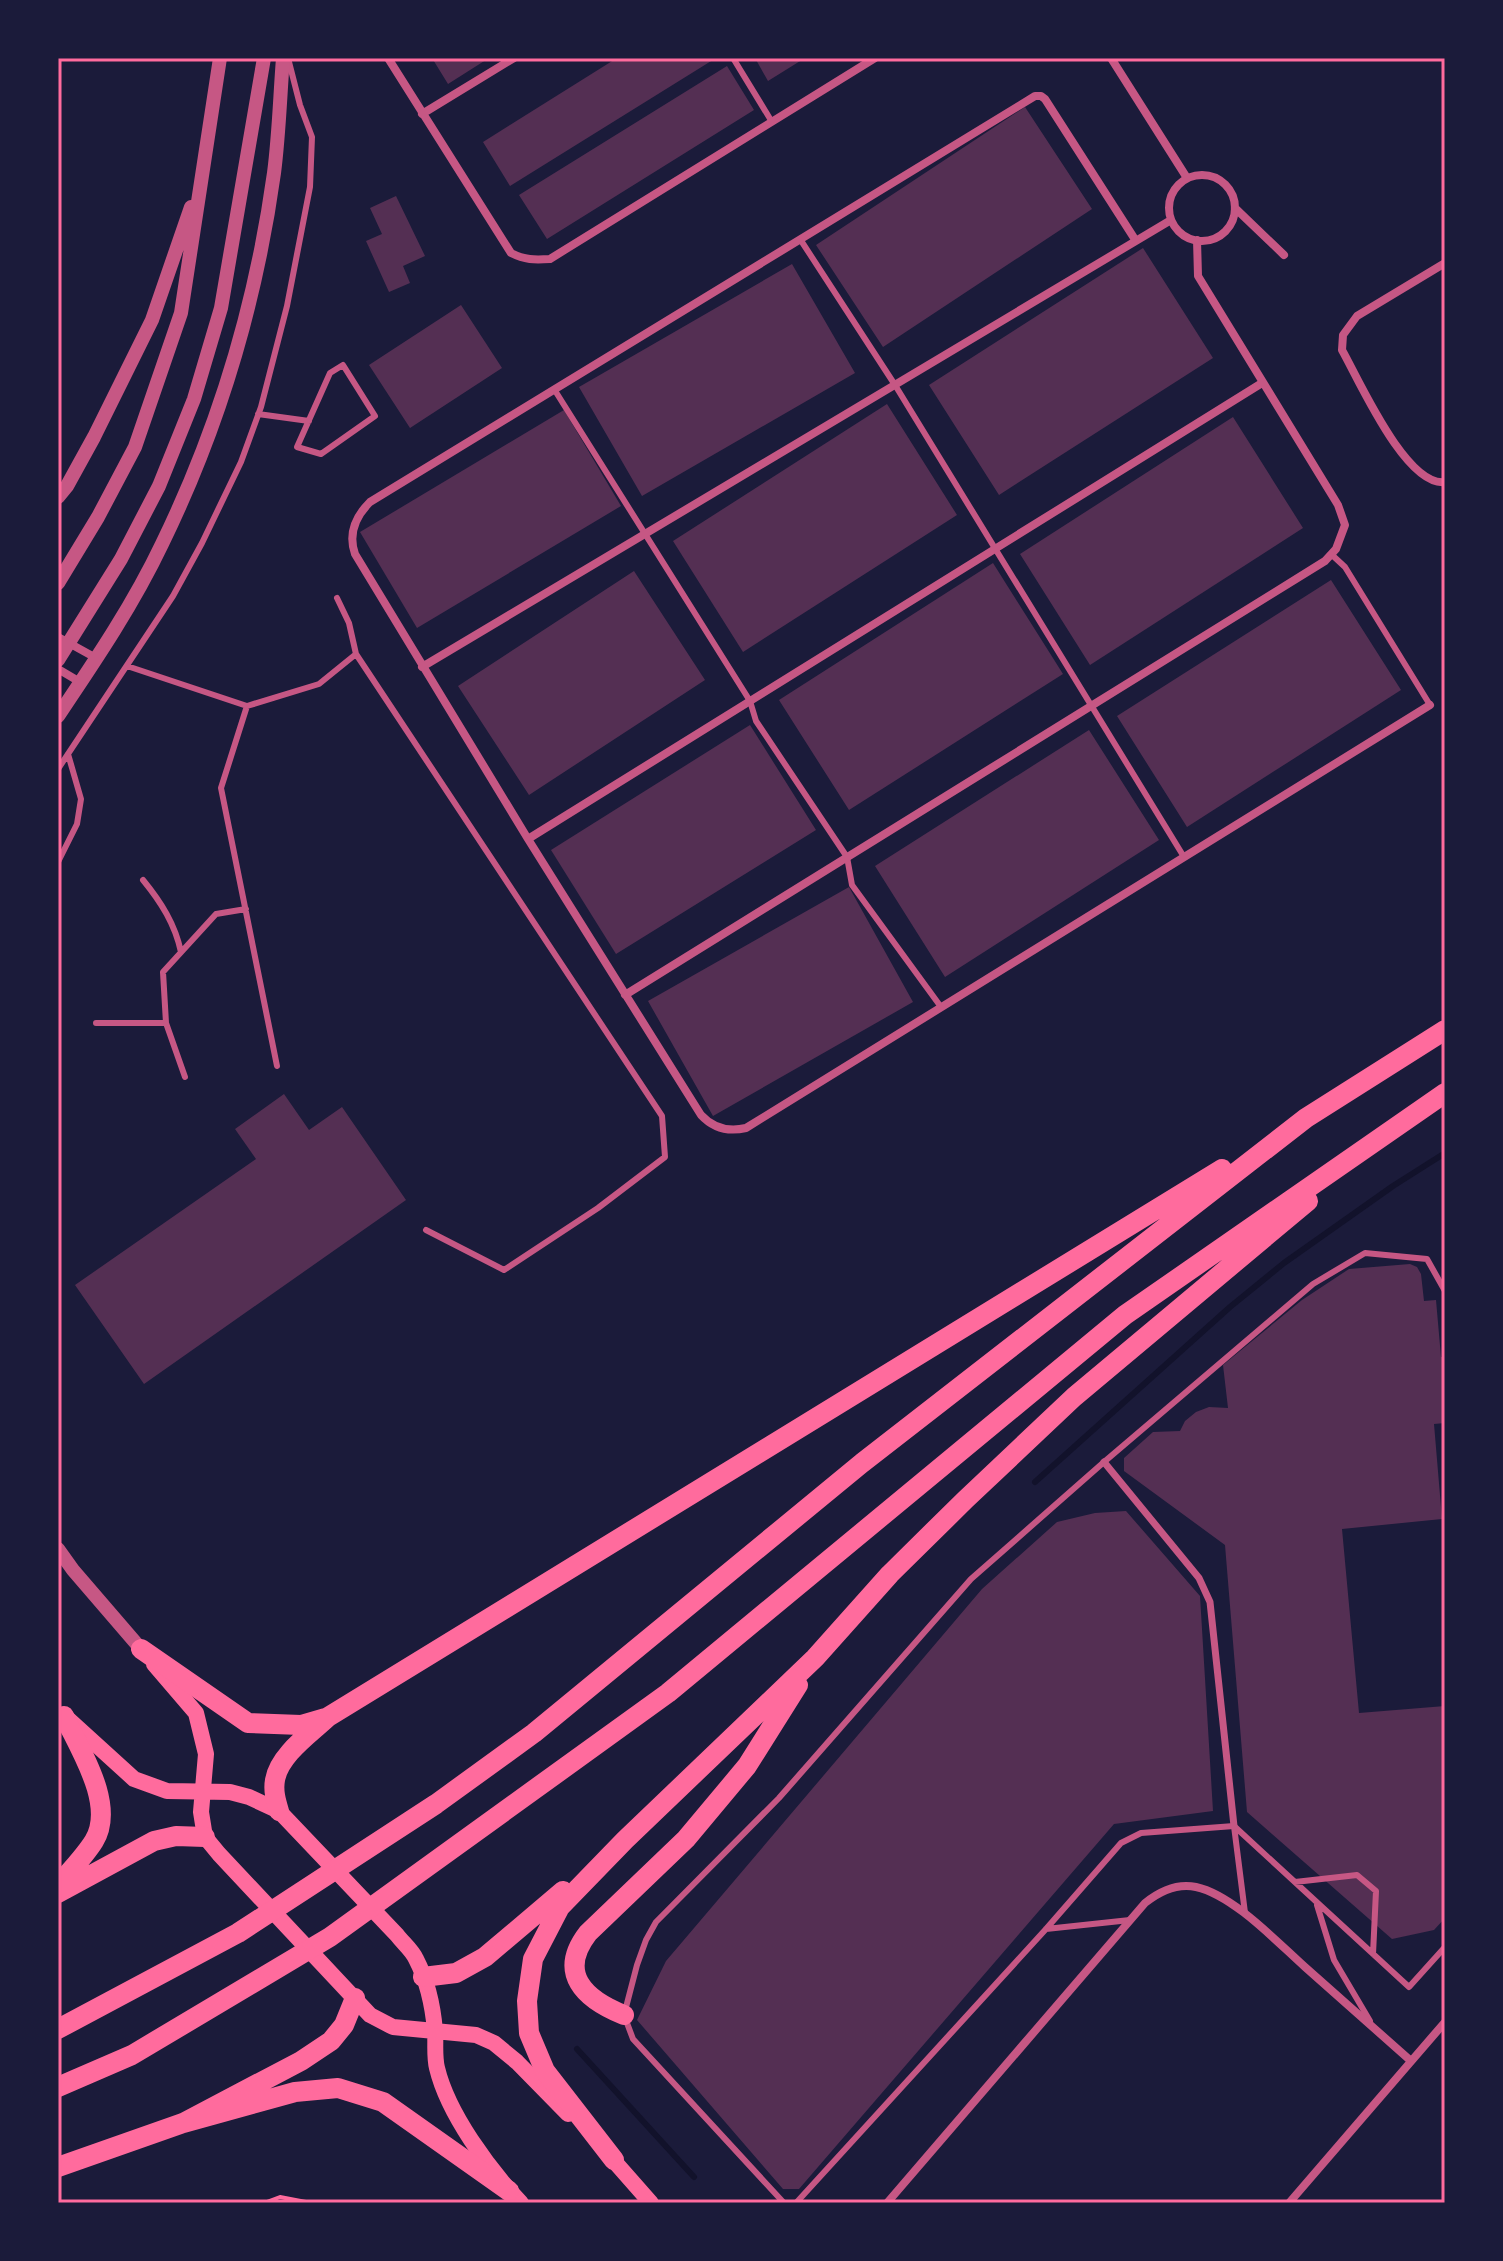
<svg xmlns="http://www.w3.org/2000/svg" width="1503" height="2261" viewBox="0 0 1503 2261" font-family="Barlow,sans-serif">
<style>
.lines{fill:none;stroke-linecap:round;stroke-linejoin:round}
.stream{stroke:#12122b;stroke-width:6}
.building{fill:#542f53}
.path{stroke:#ff6b9d;stroke-width:4}
.service{stroke:#c65784;stroke-width:6}
.pedestrian{stroke:#c65784;stroke-width:7}
.minor{stroke:#c65784;stroke-width:8}
.tertiary{stroke:#c65784;stroke-width:14}
.secondary{stroke:#ff6b9d;stroke-width:16}
.trunk{stroke:#ff6b9d;stroke-width:20}
.neatline{fill:none;stroke:#ff6b9d;stroke-width:3}
</style>
<rect width="100%" height="100%" fill="#1b1b3a"/>
<g class="lines">
<!-- stream -->
<path class="stream" d="M1035 1482 1230 1307 1284 1263 1393 1186 1445 1153
M577 2049 694 2177"/>
</g>
<!-- building -->
<path class="building" d="M432 58H489L448 84Z
M617 58H716L510 186 483 142Z
M755 58H805L768 81Z
M727 66 754 110 547 239 519 195Z
M1025 107 1092 209 883 347 816 245Z
M396 196 425 256 403 266 410 283 389 292 366 241 382 234 370 208Z
M1143 248 1213 358 999 495 929 385Z
M792 264 855 373 642 496 579 387Z
M461 305 502 368 410 428 369 365Z
M887 404 957 515 743 652 673 541Z
M564 410 621 506 417 628 360 532Z
M1233 417 1303 528 1090 665 1020 554Z
M993 563 1063 674 849 810 779 700Z
M634 571 705 680 529 795 458 686Z
M1331 580 1401 690 1187 827 1117 716Z
M750 725 816 830 616 954 551 850Z
M1089 730 1159 840 945 977 875 866Z
M849 887 913 1002 713 1116 648 1001Z
M284 1094 309 1130 342 1107 406 1200 144 1384 75 1285 256 1159 235 1129Z
M1410 1264 1417 1267 1421 1274 1424 1301 1436 1300 1441 1357H1445V1423L1434 1424 1442 1519 1342 1529 1359 1713 1445 1706V1918L1434 1930 1392 1939 1247 1812 1225 1545 1124 1471V1458L1153 1432 1180 1431 1185 1421 1196 1412 1209 1407 1228 1408 1223 1365 1302 1300 1349 1269Z
M1126 1511 1200 1596 1213 1811 1114 1824 799 2189H783L637 2020 666 1961 982 1589 1057 1522 1095 1513Z"/>
<g class="lines">
<!-- path -->
<path class="path" d="M264 2203 280 2197 311 2203"/>
<!-- service -->
<path class="service" d="M733 58 772 122
M800 239 895 385 1184 857
M343 365 375 416 321 454 297 447 330 373Z
M554 389 750 701 756 721 847 857 852 885 941 1007
M258 414 309 421
M1331 554 1345 567 1430 705
M337 598 349 623 356 654 662 1116 665 1157 598 1208 504 1270 426 1230
M127 666 247 706 319 684 356 654
M247 706 221 788 277 1066
M58 769 173 596 202 543 241 462 261 407 287 306 310 187 312 137 300 105 288 58
M58 862 77 824 81 799 68 754
M143 880C161 902 175 924 181 952
M96 1023H166
M185 1077 166 1023 163 972 216 914 246 909
M1234 1826 1245 1913
M1295 1882 1357 1875 1376 1891 1373 1954
M1317 1905 1334 1960 1370 2021
M1046 1929 1130 1920
M784 2203 633 2039 624 2015 637 1965 646 1940 656 1922 779 1798 971 1579 1104 1462 1313 1284 1365 1253 1427 1259 1445 1291
M796 2203 1046 1929 1121 1843 1141 1833 1234 1826 1409 1987 1445 1947"/>
<!-- pedestrian -->
<path class="pedestrian" d="M1104 1462 1199 1578 1210 1602 1234 1826"/>
<!-- minor -->
<path class="minor" d="M388 58 511 253C525 260 534 260 550 259L875 58
M1111 58 1187 178
M422 114 514 58
M1169 208a33 33 0 1 1 66 0a33 33 0 1 1-66 0Z
M1235 208 1284 255
M1136 241 1045 99 1041 96H1035L370 502C356 516 348 534 355 554L528 839 701 1115C713 1128 729 1132 746 1128L1430 705
M1445 263 1357 316 1343 335 1342 350C1359 380 1406 487 1445 482
M58 637 96 658
M422 667 1171 220
M58 669 80 682
M528 839 1262 383
M625 995 1325 561 1336 549 1345 525 1338 505 1198 276 1197 240
M887 2203 1145 1903C1160 1891 1177 1883 1196 1887 1233 1895 1277 1942 1305 1967 1340 1998 1376 2030 1411 2061
M1289 2203 1445 2022"/>
<!-- tertiary -->
<path class="tertiary" d="M58 497 67 486 94 437 152 320 191 207
M58 583 98 517 135 447 181 313 220 58
M58 660 121 559 159 486 194 399 221 308 264 58
M58 716C95 661 133 605 162 544 219 427 256 303 274 173 279 135 280 96 283 58
M58 1549 73 1570 141 1649"/>
<!-- secondary -->
<path class="secondary" d="M154 1664 196 1713 206 1754 201 1812 205 1837 219 1854 370 2015 393 2027 476 2035 494 2043 517 2062 568 2114
M68 1719 134 1779 167 1791 230 1792 249 1797 279 1811 397 1935C403 1943 412 1950 416 1959 427 1980 433 2007 435 2031 436 2043 434 2056 437 2068 448 2114 489 2169 521 2203
M607 2153 651 2203"/>
<!-- trunk -->
<path class="trunk" d="M141 1649 248 1723 301 1725 325 1718
M279 1811C276 1801 273 1791 275 1780 279 1755 310 1734 328 1717L1222 1169
M58 1885C70 1871 84 1857 94 1841 116 1805 80 1750 64 1716
M58 1893 154 1841 176 1836 205 1837
M423 1977 456 1973 485 1957 563 1891
M624 2015C584 1999 557 1973 588 1933L686 1839 747 1766 798 1685
M58 2029 238 1933 436 1804 534 1733 862 1463 1306 1118 1445 1030
M58 2087 132 2055 330 1937 668 1693 1125 1315 1445 1093
M183 2123 295 2092 338 2088 383 2102 509 2191
M614 2160 545 2071 529 2033 527 2001 533 1959 560 1907 625 1840 815 1658 890 1574 965 1500 1074 1397 1308 1201
M58 2167 183 2123 301 2061 331 2041 344 2025 355 1998"/>
</g>
<!-- border -->
<rect width="1503" height="2261" fill="none" stroke="#1b1b3a" stroke-width="120"/>
<rect x="60" y="60" width="1383" height="2141" class="neatline"/>
</svg>
